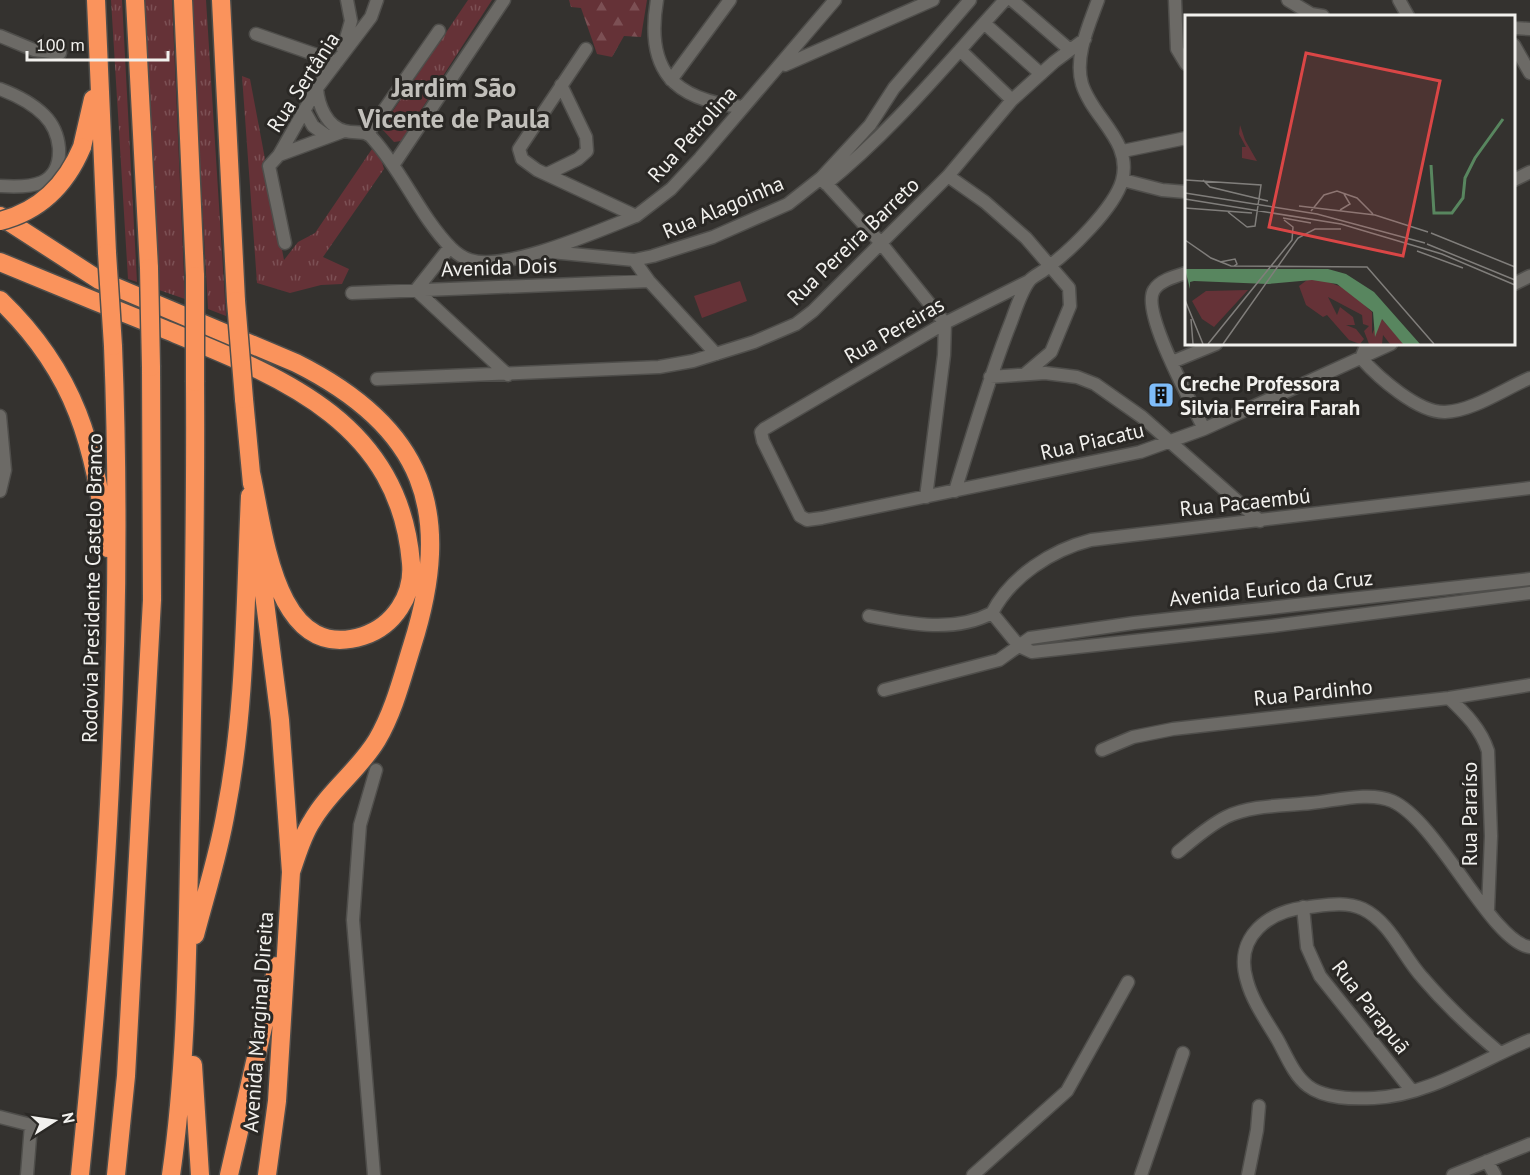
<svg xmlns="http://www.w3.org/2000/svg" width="1530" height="1175" viewBox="0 0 1530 1175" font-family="'PT Sans',sans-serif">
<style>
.grass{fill:url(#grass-tufts)}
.forest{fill:url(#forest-firs)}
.garden{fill:#653237}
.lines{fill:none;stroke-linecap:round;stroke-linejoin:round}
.minor-casing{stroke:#4f4e4b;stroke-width:15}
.highway-casing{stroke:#4f4e4b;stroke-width:21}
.minor{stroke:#6c6a66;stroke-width:12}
.highway{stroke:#fa935c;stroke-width:18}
.highway-bridge-casing{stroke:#4f4e4b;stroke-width:21;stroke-linecap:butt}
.highway-bridge{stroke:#fa935c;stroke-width:18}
.labels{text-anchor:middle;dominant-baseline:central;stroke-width:6;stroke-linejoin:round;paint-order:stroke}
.street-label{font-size:21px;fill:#f2f1ee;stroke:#2a2825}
.poi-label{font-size:21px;font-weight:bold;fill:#f2f1ee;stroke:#2a2825;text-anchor:start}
.district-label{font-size:27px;font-weight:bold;fill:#c1bfba;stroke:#2a2825}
.inset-river{fill:none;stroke:#58865f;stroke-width:3}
.inset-road{fill:none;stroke:#807e7b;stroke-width:1.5}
.view{fill:#da4646;fill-opacity:0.15;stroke:#da4646;stroke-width:3}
.inset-edge{fill:none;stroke:#f2f1ee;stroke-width:3}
</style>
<defs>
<pattern id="grass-tufts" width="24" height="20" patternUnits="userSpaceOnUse" patternTransform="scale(1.5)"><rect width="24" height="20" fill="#653237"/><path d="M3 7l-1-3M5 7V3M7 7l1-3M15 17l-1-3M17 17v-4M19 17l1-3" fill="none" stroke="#7c5054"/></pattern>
<pattern id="forest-firs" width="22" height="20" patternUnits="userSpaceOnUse" patternTransform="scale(1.5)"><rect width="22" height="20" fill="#653237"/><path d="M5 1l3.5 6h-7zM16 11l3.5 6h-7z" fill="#7c5054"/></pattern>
</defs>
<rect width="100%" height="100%" fill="#34322f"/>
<!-- grass -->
<path class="grass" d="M111 0H122L137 282 128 279Z
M143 0H172L185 299 159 290Z
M191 0H206L226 316 208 309Z
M468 0H492L401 141 394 142 383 130 384 124Z
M242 76 250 79 284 260 298 242 315 233 372 149 381 159 384 169 323 257 349 269 342 284 321 285 290 293 257 283Z"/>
<!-- forest -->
<path class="forest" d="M569 0H647L641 37 624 36 612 57 597 54 581 8 571 7Z"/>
<!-- garden -->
<path class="garden" d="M740 281 747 301 702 318 694 296Z"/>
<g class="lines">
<defs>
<path id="minor" d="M657 0C645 70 673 100 742 107
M1012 0 1070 50
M1175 0 1177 49 1186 64
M1288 0 1311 14 1323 16
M1399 0 1408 16
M984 23 1041 74
M1514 28 1530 29
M256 34 337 62
M0 36 34 50 60 53
M1514 45 1530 73
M343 49 351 21 347 0
M586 49 519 149 522 159 537 170 636 216
M960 50 1012 100
M785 65 933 0
M671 80 730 0
M317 88C318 105 327 127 345 131 357 134 366 129 374 140 403 173 420 216 451 248 456 253 463 258 470 260 506 272 600 230 636 216L671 189 700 158 835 0
M0 89C16 95 32 103 44 115 53 124 58 136 59 148 61 187 30 188 0 186
M305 112 313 126 327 136
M368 133 439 31
M1123 151 1186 138
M279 155 317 88 371 17 377 0
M394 164 504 0
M547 174 578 159 587 151 586 137 561 85
M948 176 985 202 1026 238 1069 288 1070 306 1051 352 1025 374
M821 178 880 242 945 323 944 355 926 497
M1123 180 1162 190 1186 192
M1514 180 1530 172
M826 184C893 130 947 63 1005 0
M285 243 269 166 279 155 344 131
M450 247 416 290 508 375
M551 252 634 260 653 256 713 237 788 204 821 178 870 125 894 88 970 0
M634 260 649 281 716 354
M1186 273C1176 276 1160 280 1154 290 1140 311 1193 405 1204 429
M1029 281 945 323 764 429 761 432 763 441 800 516 807 520 822 518 1140 452 1204 429 1391 344
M1514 284 1530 276
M352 293 649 281
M1367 344 1361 358C1378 377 1418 413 1445 412 1473 411 1504 389 1530 378
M1172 362 1216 344
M990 377 1045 373 1077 377 1095 384 1142 417 1260 521
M377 379 659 367 693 361 754 342 796 324 813 311 948 176 1012 100 1054 62 1085 39
M0 416 5 470 0 491
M955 491C973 434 989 377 1011 322 1016 309 1021 291 1030 280 1035 275 1043 272 1048 267 1071 250 1114 208 1122 181 1133 141 1093 119 1082 84 1074 57 1089 25 1098 0
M992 613C1011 576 1052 550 1091 540L1530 488
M992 613 1019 646 1032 652 1272 626 1530 593
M869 616C910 624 954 633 992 613
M884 690 999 660 1030 638 1134 623 1530 579
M1449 698C1465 713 1481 729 1488 751L1491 836 1488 909
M1102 750 1133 737 1173 729 1449 698 1530 685
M1178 852C1193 840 1208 826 1226 817 1251 805 1283 806 1311 803 1334 801 1370 791 1392 801 1438 821 1492 943 1530 947
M1303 907 1307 947 1320 976 1412 1091
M1500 1053C1471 1029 1446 1005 1422 977 1403 956 1390 922 1363 909 1346 901 1326 905 1309 907 1270 910 1233 936 1247 981 1252 1000 1265 1019 1276 1037 1285 1052 1293 1075 1308 1086 1325 1099 1353 1099 1374 1098 1428 1096 1481 1060 1530 1040
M0 1117 31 1125 27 1175
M1487 1161 1495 1175
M374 1175 353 920 360 825 376 770
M973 1175 1067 1091 1128 982
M1141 1175 1183 1053
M1248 1175 1257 1130 1259 1106
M1453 1175 1530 1144"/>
<path id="highway" d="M96 0 107 253
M135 0 149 268
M183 0 195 276
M221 0 236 301
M82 147 93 99
M0 216 99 280 296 363C424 427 455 511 412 646 402 678 394 711 377 740 359 770 329 791 312 821 302 836 297 855 291 872
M0 262C55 285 109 307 164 329 279 376 399 420 411 563 414 595 394 626 363 636 274 664 264 530 251 473
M0 300C77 374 94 445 108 548
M244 399 252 484
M258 547 280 720 291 872 277 1101 267 1175
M195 935C206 893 219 853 226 811 246 708 245 600 250 496
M193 1065 200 1175
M80 1175C108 899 124 623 113 346
M116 1175 126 1076 152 600 151 367
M171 1175C188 1056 187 937 190 818 193 673 196 528 195 382
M229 1175 277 966"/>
</defs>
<!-- minor casing -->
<use href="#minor" class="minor-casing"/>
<!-- highway casing -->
<use href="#highway" class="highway-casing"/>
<!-- minor -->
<use href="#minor" class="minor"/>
<!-- highway -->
<use href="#highway" class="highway"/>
<defs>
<path id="highway-bridge" d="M0 221C40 211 66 185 82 147
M107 253 113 346
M149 268 151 367
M195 276V382
M236 301 244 399"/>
</defs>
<!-- highway-bridge casing -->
<use href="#highway-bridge" class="highway-bridge-casing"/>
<!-- highway-bridge -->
<use href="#highway-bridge" class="highway-bridge"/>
</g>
<!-- icons -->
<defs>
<symbol id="building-square" viewBox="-11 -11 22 22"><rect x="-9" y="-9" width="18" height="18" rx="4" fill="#7fbdfa" stroke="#2a2825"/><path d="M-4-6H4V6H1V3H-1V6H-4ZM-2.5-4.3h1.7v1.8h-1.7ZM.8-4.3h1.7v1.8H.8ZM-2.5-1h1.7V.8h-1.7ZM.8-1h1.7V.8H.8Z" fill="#111"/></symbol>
</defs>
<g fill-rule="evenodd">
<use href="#building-square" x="1146" y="380" width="30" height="30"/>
</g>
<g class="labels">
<!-- street labels -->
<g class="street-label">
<text transform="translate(303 82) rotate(-57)">Rua Sertânia</text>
<text transform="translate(692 134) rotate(-48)">Rua Petrolina</text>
<text transform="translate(723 207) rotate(-23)">Rua Alagoinha</text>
<text transform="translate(853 241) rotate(-44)">Rua Pereira Barreto</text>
<text transform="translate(499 267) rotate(-2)">Avenida Dois</text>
<text transform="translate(894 330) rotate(-30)">Rua Pereiras</text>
<text transform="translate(1092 441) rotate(-13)">Rua Piacatu</text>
<text transform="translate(1245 502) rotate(-6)">Rua Pacaembú</text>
<text transform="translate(92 588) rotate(-89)">Rodovia Presidente Castelo Branco</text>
<text transform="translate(1271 588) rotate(-6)">Avenida Eurico da Cruz</text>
<text transform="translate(1313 692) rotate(-6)">Rua Pardinho</text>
<text transform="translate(1469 814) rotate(-90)">Rua Paraíso</text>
<text transform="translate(1371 1007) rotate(52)">Rua Parapuã</text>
<text transform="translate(258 1022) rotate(-86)">Avenida Marginal Direita</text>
</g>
<!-- poi labels -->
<g class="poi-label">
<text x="1180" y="383">Creche Professora<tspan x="1180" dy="24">Silvia Ferreira Farah</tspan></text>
</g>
<!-- district labels -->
<g class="district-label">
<text x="454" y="87">Jardim São<tspan x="454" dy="31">Vicente de Paula</tspan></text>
</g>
</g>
<!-- overview -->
<g transform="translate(1185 15)">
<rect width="330" height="330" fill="#34322f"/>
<path d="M55 110 60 125 72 146 57 143V132H61L54 119ZM122 265H138L162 274 187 297V319L195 302 219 329H205L198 320 197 329H184L179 316 184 311 178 309 177 300 143 282 152 300 155 292 168 302 170 310H161L171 314 179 324 175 329 164 325 142 300 138 302 121 290 114 271ZM63 275 29 312 17 304 7 286 21 276Z" fill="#653237"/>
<path d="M0 254H143L161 259 189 277 235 329H218L197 304 190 322 188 297 152 269 127 265 83 269 9 266 5 267V274Z" fill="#58865f"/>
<path class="inset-river" d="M246 150 249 198H267L278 183 280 163 290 143 318 104"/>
<path class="inset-road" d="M1 165 76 170 70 211 62 212M18 165 25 172 83 186M0 178 132 199 240 228M0 184 156 209 257 239 330 270M114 191 190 200 243 217M0 193 67 198M155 195 165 189 159 179M126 196 139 180 152 176 172 183 188 199M43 197 62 212M98 203 126 208M246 218 330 252M0 225 26 243 46 251 182 252 249 329M242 229 330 265M232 236 278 253M35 247 50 244 52 249 49 251M0 285 18 329M6 304 8 329M23 329 107 225 108 212 99 205M38 329 113 223 130 214H156"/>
<path class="view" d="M121 38 255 66 218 241 84 212Z"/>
<rect width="330" height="330" class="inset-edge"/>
</g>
<!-- north arrow -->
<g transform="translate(54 1121) rotate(78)" stroke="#2a2825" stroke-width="4.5" paint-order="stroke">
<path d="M0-4.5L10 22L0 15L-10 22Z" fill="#f2f1ee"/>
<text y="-9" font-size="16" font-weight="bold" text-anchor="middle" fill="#f2f1ee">N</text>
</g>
<!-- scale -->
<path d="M27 51v9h141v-9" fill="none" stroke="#f2f1ee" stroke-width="3"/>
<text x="36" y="51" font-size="18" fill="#f2f1ee" stroke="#2a2825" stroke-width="4.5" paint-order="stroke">100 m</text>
</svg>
